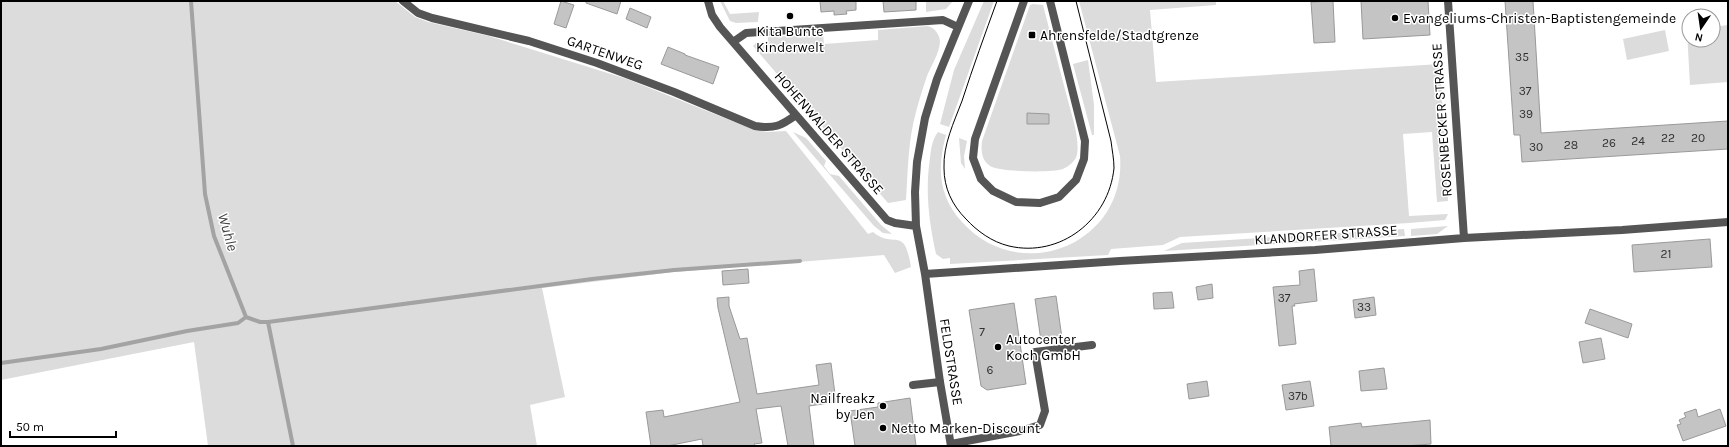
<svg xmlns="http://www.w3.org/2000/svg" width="1729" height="447" viewBox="0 0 1729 447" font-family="Karla,sans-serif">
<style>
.green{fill:#dcdcdc}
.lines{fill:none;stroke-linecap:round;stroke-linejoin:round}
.stream{stroke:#a3a3a3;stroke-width:4}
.building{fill:#c4c4c4;stroke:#999}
.lane{stroke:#555;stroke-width:8}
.street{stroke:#555;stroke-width:8}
.tram{stroke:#000;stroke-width:1}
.poi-dot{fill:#000;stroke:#fff;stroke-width:1.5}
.labels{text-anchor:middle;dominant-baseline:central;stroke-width:3;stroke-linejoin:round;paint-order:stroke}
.number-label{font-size:12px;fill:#313131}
.poi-label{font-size:14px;fill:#000;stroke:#fff;text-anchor:start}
.street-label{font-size:14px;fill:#000;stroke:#fff}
.water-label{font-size:15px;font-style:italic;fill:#444;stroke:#fff}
</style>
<rect width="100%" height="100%" fill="#fff"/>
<!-- green -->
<path class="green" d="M1 1H395L415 17 428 22 489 36 627 79 752 129 767 132 786 131 868 234 873 232C895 250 904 224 911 267L895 273 884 255 674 272 542 288 565 397 530 405 537 446H208L194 342 1 380Z
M720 1H723L730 14 759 12 758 22 736 23 730 21Z
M926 1H953L946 9 926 12Z
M984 1H994L949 127 940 124 954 70Z
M1079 1H1216V5L1150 10 1156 82 1440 64 1448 201 1437 202 1432 132 1403 134 1409 216 1448 214 1445 220 1409 223 1180 237 1163 245 1111 249 1108 255 950 264V258L943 259 936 254C929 222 925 191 930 158 931 149 932 140 938 132L946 135C937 168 938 195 962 222 1020 287 1127 244 1120 156Z
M1033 4 1043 5C1051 36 1059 67 1067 97 1071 113 1080 138 1077 154 1076 161 1069 166 1063 169 1052 173 1000 172 990 166 981 160 981 150 982 141L1030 5Z
M1728 25V82L1690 85 1687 31H1689V40H1713V27Z
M928 26C935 28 940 35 940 42 939 54 931 66 927 76 923 88 919 100 916 112 908 140 908 171 906 200L888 203 753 46 756 43 768 42V37L823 34 824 44 878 40V30Z
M1665 30 1669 51 1627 60 1623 39Z
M1088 60 1094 105V135H1092L1073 64Z
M793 132 806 138 826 161 824 166 830 174 839 176 881 225 892 234 883 233 874 226Z
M959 138 967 141 964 156 965 169 961 163Z
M1448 226 1437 234 1411 236V229Z
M1404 229 1405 236 1164 251 1182 243Z"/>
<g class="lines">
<!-- stream -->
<path class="stream" d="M191 1 205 194 214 236 246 317 260 322H268L293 446
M268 322 592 279 674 270 800 261
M1 363 101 349 187 331 238 323 246 317"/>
</g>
<!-- building -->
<path class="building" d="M561 1 574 5 566 28 554 24Z
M586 1H621L617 14 586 3Z
M820 1H856V10L846 11 847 14 834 15V11L821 12Z
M883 1H916V10L884 12Z
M1333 1 1335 42 1314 43 1311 2Z
M1361 1H1428L1430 35 1363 39Z
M1505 1H1533L1541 133 1728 121V149L1522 162 1520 135H1514Z
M630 8 651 17 647 28 626 19Z
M668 47 685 54V55L719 67 713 84 661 64Z
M1027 113 1049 114V124H1027Z
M1710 239 1712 267 1634 272 1632 245Z
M748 269 749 283 723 285 722 271Z
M1314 269 1317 301 1294 304 1295 306H1292L1296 344 1279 346 1273 287 1300 285 1299 271Z
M1212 284 1213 298 1198 300 1196 287Z
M1172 292 1174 308 1154 309 1153 293Z
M1056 296 1062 338 1041 341 1035 299Z
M729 297V306L740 339 747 338 757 394 819 385 816 365 831 363 836 402 809 406 814 446H788L781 406 756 409 762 443 754 444 755 446H703L702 439 667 446H651L646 412 663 410 664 417 740 402 718 308 717 298Z
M1374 297 1376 315 1355 318 1353 300Z
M1014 303 1026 384 987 390 981 386 969 310Z
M1590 309 1632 324 1628 338 1585 323Z
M1601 338 1605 359 1583 363 1579 342Z
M1384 368 1387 389 1361 391 1359 371Z
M1207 381 1209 396 1189 399 1187 384Z
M1310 381 1314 406 1286 410 1282 385Z
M910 398 916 446H855L850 411 878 407V403Z
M1696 409 1698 417 1720 409 1726 426 1683 441 1677 425 1681 424 1679 420 1686 417 1684 413Z
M1430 420 1431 444 1405 446H1331L1329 427 1361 423 1362 427Z"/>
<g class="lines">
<!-- lane -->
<path class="lane" d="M1024 1 975 139 973 158 981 179 993 191 1016 202 1040 203 1059 197 1076 180 1084 159 1085 141 1050 1
M913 385 940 382
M951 444 1020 431 1040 425 1045 411 1035 352 1092 345"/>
<!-- street -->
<path class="street" d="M403 1 418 13 432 18 529 41 597 63 674 92 755 126C774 129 781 126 796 115
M708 1 712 15 720 27 887 220 895 223 916 226
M1448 1 1464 238
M733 42 746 33 943 20 958 27
M925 274 1120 261 1315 250 1464 238 1622 230 1728 222
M951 446 940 382 925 274 916 226 915 192 917 162 925 118 937 79 969 1"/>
<!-- tram -->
<path class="tram" d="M997 1C985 34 973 67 962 101 954 122 943 145 944 168 944 188 952 205 966 219 977 231 992 242 1009 246 1060 258 1109 220 1114 168 1114 159 1112 150 1111 141L1076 1"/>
</g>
<!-- markers -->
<g class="poi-dot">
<circle cx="790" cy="16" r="4"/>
<circle cx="1395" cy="18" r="4"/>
<rect x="1028" y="31" width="8" height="8" rx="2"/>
<circle cx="998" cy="347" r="4"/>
<circle cx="883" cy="406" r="4"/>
<circle cx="883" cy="428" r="4"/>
</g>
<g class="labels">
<!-- number labels -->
<g class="number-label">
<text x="1522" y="57">35</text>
<text x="1525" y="91">37</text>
<text x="1526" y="114">39</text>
<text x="1668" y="138">22</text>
<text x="1698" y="138">20</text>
<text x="1638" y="141">24</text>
<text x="1609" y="143">26</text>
<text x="1571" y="145">28</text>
<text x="1536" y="147">30</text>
<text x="1666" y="254">21</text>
<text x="1284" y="298">37</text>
<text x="1364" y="307">33</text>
<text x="982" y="332">7</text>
<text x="990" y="370">6</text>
<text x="1298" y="396">37b</text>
</g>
<!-- poi labels -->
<g class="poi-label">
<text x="1403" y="18">Evangeliums-Christen-Baptistengemeinde</text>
<text x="790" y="31" text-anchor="middle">Kita Bunte<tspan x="790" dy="16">Kinderwelt</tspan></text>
<text x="1040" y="35">Ahrensfelde/Stadtgrenze</text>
<text x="1006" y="339">Autocenter<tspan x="1006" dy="16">Koch GmbH</tspan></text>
<text x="875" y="398" text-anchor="end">Nailfreakz<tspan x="875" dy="16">by Jen</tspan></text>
<text x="891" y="428">Netto Marken-Discount</text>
</g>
<!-- street labels -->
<g class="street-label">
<text transform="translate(605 53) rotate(19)">GARTENWEG</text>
<text transform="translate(1442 120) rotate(-94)">ROSENBECKER STRASSE</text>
<text transform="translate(829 133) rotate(49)">HOHENWALDER STRASSE</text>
<text transform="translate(1326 235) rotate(-4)">KLANDORFER STRASSE</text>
<text transform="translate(951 362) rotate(81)">FELDSTRASSE</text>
</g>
<!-- water labels -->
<g class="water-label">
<text transform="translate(228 232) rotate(74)">Wuhle</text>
</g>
</g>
<!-- border -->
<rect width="1729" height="447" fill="none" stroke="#000000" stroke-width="4"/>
<!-- north arrow -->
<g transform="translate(1701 28) rotate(193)"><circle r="19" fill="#ffffff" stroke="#999999"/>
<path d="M0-3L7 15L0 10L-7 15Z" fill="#000000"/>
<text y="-6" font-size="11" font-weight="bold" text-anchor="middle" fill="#000000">N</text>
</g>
<!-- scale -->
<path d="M10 431v6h106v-6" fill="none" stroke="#000000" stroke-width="2"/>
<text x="16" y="431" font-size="12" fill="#000000" stroke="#ffffff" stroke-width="3" paint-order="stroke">50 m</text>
</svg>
